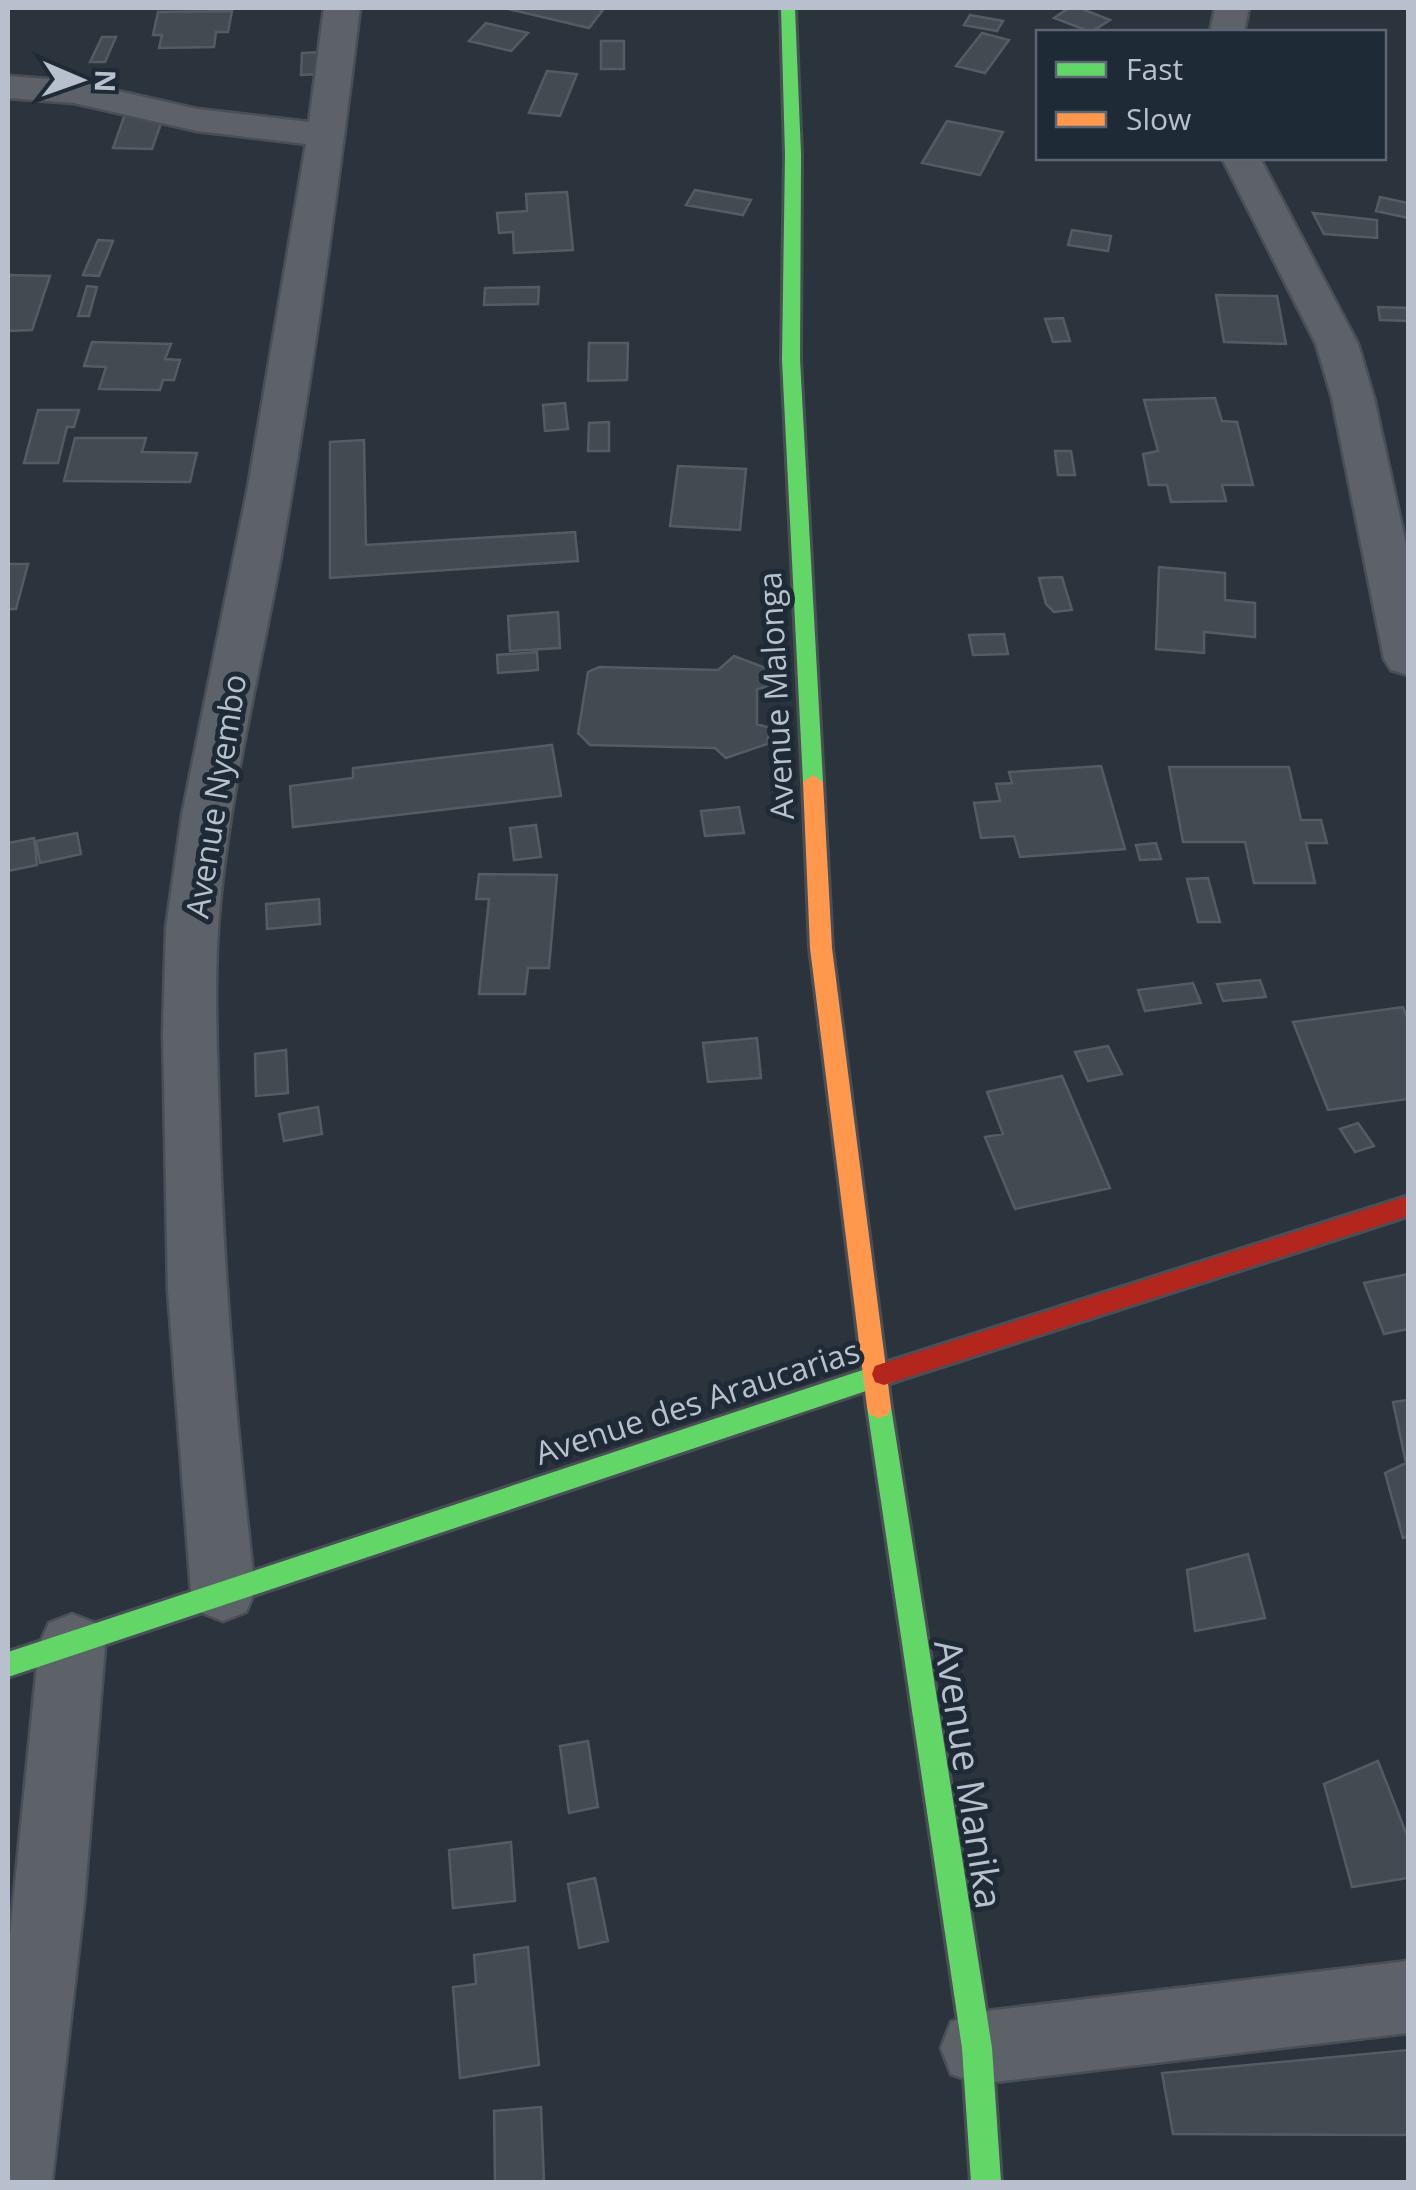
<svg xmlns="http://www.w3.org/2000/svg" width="1416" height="2190" viewBox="0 0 1416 2190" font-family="'Open Sans',sans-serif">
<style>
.building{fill:#444a51;stroke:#545b63;stroke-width:2.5}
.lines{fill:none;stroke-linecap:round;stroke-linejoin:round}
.street-casing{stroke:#4a4f56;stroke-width:5}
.fast-casing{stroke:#4a4f56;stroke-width:6}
.slow-casing{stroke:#4a4f56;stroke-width:6}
.jam-casing{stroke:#4a4f56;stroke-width:6}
.street{fill:#5d6269;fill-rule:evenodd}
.fast{fill:#63d668;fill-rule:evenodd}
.slow{fill:#ff974d;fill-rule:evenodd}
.jam{fill:#b3261e;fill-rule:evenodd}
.labels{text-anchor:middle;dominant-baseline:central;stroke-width:10;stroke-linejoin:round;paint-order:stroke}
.street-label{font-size:32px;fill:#b7c0cc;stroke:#1f2a37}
.near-street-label{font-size:38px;fill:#b7c0cc;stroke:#1f2a37}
</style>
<rect width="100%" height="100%" fill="#2b333c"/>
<!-- building -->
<path class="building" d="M504 8H590L603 10 589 28Z
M1069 8H1080L1110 20 1091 32 1054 18Z
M232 11 228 32H216L214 47 159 48 162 35H153L158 12Z
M970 15 1003 21 997 31 964 25Z
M486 23 528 33 511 51 469 41Z
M982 33 1009 40 985 73 956 66Z
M102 37H116L105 62H90Z
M601 41H624V69H601Z
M323 52 322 74 301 75 302 53Z
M547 71 577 74 560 116 529 113Z
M125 114 164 115 152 149 113 148Z
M947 121 1003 132 980 175 922 163Z
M695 190 751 200 743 215 686 205Z
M567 192 573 250 514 253 513 232 499 233 497 213 527 211 526 194Z
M1380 197 1408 203V218L1376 211Z
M1313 213 1377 220V238L1324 234Z
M1072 230 1111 236 1108 251 1068 245Z
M98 240 113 241 99 276 83 275Z
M8 275 50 276 32 330 8 331Z
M87 286 97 287 89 316H78Z
M539 287 538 304 484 305 485 288Z
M1216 295 1277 296 1286 344 1224 342Z
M1378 307 1408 308V321L1380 320Z
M1063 318 1070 341 1053 342 1045 319Z
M92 342 171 344 165 359 180 360 174 380H163L160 390 99 389 106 367 84 366Z
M589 343H628L627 380 588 381Z
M1215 398 1222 421 1237 422 1253 485H1222L1226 501 1171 502 1167 485H1149L1143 454 1158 451 1144 400Z
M565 403 568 429 545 431 543 405Z
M38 410H79L74 427H67L58 463H24Z
M609 422V451H588L589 423Z
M75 438H146L142 452 197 453 190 482 64 481Z
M364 440 366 545 575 532 578 561 330 578V442Z
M1055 451H1071L1075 475H1058Z
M678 466 746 469 740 530 670 526Z
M8 564H28L16 609H8Z
M1159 567 1225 573V600L1255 603V637L1204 632V653L1156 649Z
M1062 577 1072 610 1054 612 1046 604 1039 578Z
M558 612 560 648 510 651 508 616Z
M1004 634 1008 654 973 655 969 635Z
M537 652 538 670 498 673 497 655Z
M734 656 771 670V686L757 689V724L770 728 767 744 726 758 715 748 590 745 578 733 588 672 599 667 718 670Z
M552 745 561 796 293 827 290 786 353 778V768Z
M1101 766 1125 849 1020 857 1014 836 981 838 974 803 1000 801 996 784 1012 783 1009 772Z
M1169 767H1289L1301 820H1321L1327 843H1306L1315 883H1254L1245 842H1183Z
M739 807 744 833 705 836 701 811Z
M536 825 541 857 514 860 510 828Z
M77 833 81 854 40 863 36 841Z
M34 838 37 865 8 871V843Z
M1156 843 1161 859 1140 860 1136 845Z
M479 874 557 875 549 968H528L525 994H479L489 899H476Z
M1208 878 1220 922H1198L1187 879Z
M319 899 320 924 267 929 266 904Z
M1260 980 1266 997 1223 1001 1217 984Z
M1193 983 1201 1003 1145 1011 1138 990Z
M1403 1007 1408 1020V1099L1328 1110 1293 1022Z
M757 1038 761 1078 708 1082 703 1043Z
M1108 1046 1122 1074 1088 1081 1075 1052Z
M286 1050 288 1093 256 1096 255 1054Z
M1062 1076 1110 1188 1015 1209 985 1137 1003 1134 987 1092Z
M318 1107 322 1134 284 1141 279 1114Z
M1358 1123 1374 1146 1355 1152 1340 1129Z
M1408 1274V1329L1384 1334 1364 1283Z
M1408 1400V1537L1403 1538 1385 1473 1406 1463 1393 1402Z
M1248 1554 1265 1618 1195 1631 1187 1570Z
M588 1741 598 1807 569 1813 560 1746Z
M1378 1761 1408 1838V1878L1352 1887 1324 1784Z
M511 1842 515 1901 453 1908 449 1850Z
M595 1878 608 1941 579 1948 568 1884Z
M528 1947 539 2065 460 2078 453 1987 476 1984 474 1955Z
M1408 2050V2135L1173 2134 1162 2073Z
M541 2107 544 2182H495L494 2111Z"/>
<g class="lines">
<defs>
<path id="street" d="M324 8H360C338 190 313 373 281 555 260 671 231 786 220 903 213 974 217 1047 219 1119 223 1277 237 1434 255 1591L246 1612 223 1621 200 1612 191 1591 168 1291 163 1032 166 928 182 815 248 487 306 144 197 131 74 103 8 98V76L74 81 197 109 309 122Z
M1215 8H1249L1244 32H1210Z
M1222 158H1260L1358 344 1374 398 1408 554V675L1391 670 1384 659 1332 398 1316 344Z
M72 1614 95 1623 105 1645 84 1904 52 2182H8V1955L39 1645 49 1623Z
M1408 1961V2033L977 2084 951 2074 941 2048 951 2022 977 2012Z"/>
<path id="fast" d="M781 8H795L801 155 800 360 823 782 813 789 803 782 782 360 785 155Z
M884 1363 893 1366 896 1374 893 1382 8 1677V1652Z
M879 1396 888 1399 891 1407 992 2048 1001 2182H971L962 2048 867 1407 870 1399Z"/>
<path id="slow" d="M813 775 823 782 832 948 891 1407 888 1415 879 1418 870 1415 867 1407 810 948 803 782Z"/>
<path id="jam" d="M1408 1196V1216L884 1385 875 1382 872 1374 875 1366 884 1363Z"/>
</defs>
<!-- street casing -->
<use href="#street" class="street-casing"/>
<!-- fast casing -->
<use href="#fast" class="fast-casing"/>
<!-- slow casing -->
<use href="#slow" class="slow-casing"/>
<!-- jam casing -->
<use href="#jam" class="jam-casing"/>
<!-- street -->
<use href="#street" class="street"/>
<!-- fast -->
<use href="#fast" class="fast"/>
<!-- slow -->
<use href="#slow" class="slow"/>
<!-- jam -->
<use href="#jam" class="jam"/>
</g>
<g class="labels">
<!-- street labels -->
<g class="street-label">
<text transform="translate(775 696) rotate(-93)">Avenue Malonga</text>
<text transform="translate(215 796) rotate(-81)">Avenue Nyembo</text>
<text transform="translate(697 1401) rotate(-18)">Avenue des Araucarias</text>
</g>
<!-- near-street labels -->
<g class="near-street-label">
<text transform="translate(970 1774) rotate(81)">Avenue Manika</text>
</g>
</g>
<!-- border -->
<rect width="1416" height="2190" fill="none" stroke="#b7c0cc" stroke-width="20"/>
<!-- legend -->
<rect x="1036" y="30" width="350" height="130" fill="#1f2a37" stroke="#5c6673" stroke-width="2.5"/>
<rect x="1056" y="62" width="50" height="15" fill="#63d668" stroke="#5c6673" stroke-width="2.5"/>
<text x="1126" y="80" font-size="30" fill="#b7c0cc">Fast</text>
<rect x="1056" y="112" width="50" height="15" fill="#ff974d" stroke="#5c6673" stroke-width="2.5"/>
<text x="1126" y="130" font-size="30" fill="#b7c0cc">Slow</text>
<!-- north arrow -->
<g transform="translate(80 80) rotate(92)" stroke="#1f2a37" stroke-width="8" paint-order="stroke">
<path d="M0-8L18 38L0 25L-18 38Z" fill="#b7c0cc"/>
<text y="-15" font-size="28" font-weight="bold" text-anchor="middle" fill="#b7c0cc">N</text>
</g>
</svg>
